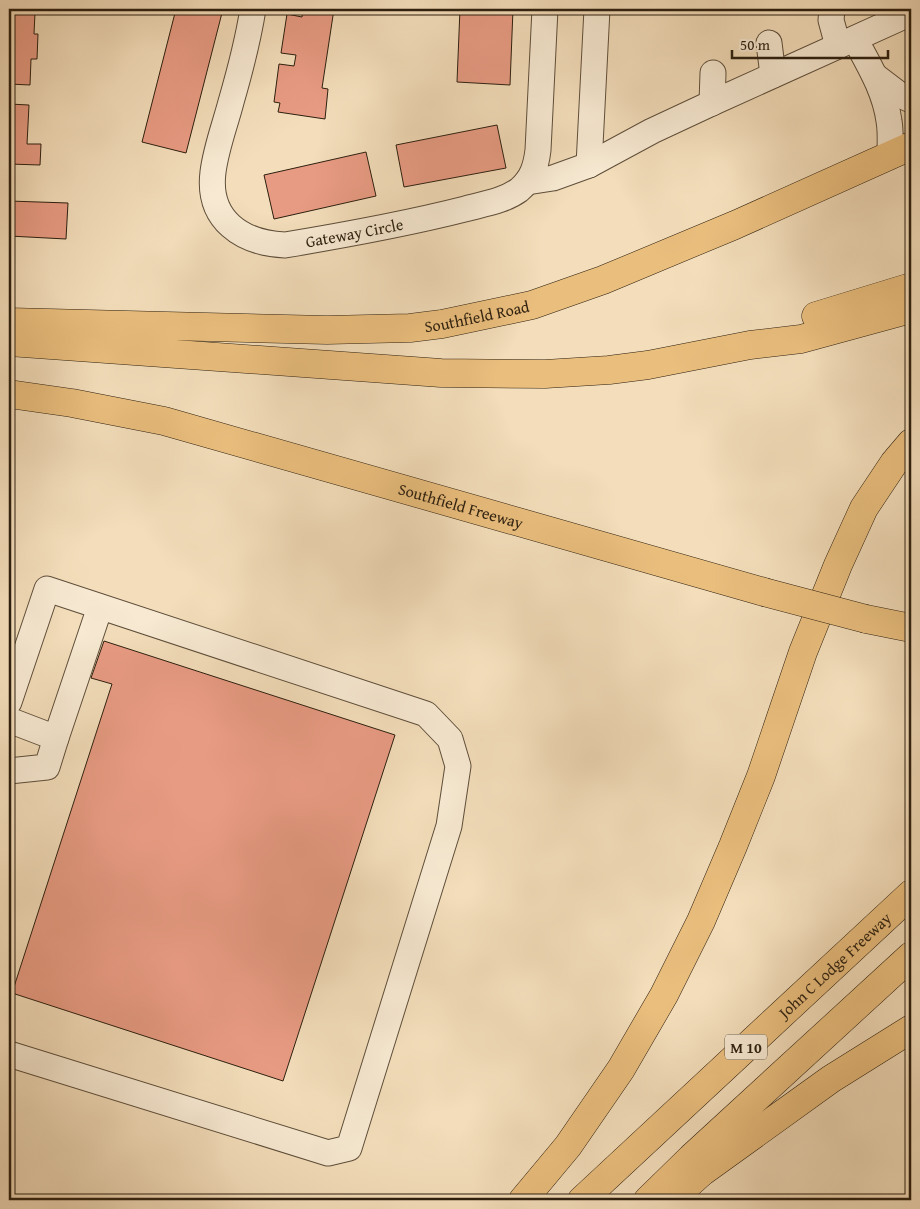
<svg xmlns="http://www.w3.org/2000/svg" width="920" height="1209" viewBox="0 0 920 1209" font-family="'Gentium Book Plus',serif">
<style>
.building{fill:#e89b83;stroke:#2c1f0f}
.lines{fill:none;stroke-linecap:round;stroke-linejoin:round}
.minor-casing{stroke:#5e4e3a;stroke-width:27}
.major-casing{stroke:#2c1f0f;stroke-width:29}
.highway-casing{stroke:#2c1f0f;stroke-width:29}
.minor{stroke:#f7e9d2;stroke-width:25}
.major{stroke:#eabe7d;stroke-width:28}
.highway{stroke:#eabe7d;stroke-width:28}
.highway-bridge-casing{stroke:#2c1f0f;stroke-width:29;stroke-linecap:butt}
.highway-bridge{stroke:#eabe7d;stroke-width:28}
.labels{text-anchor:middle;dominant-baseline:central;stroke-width:5;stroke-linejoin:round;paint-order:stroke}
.shield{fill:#f7e9d2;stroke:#695c4a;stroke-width:1}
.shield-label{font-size:15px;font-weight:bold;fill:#2c1f0f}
.street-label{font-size:16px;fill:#2c1f0f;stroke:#f7e9d2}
</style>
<rect width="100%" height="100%" fill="#f3ddba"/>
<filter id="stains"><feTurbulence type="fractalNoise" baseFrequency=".004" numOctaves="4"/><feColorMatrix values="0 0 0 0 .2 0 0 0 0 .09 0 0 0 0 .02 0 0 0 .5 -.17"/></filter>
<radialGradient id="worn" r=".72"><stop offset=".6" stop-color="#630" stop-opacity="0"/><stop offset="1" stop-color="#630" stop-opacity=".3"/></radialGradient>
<!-- building -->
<path class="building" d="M176 9H223L186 153 142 142Z
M303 9H334L322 88 328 89 325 119 278 112 280 103 274 102 279 64 294 66 296 55 281 53 287 14 302 17Z
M460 9H513L510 85 457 82Z
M9 11 35 13 34 34H38L37 59H31L30 85 9 84Z
M9 104 29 105 27 144H41L40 165 9 164Z
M497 125 506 168 404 187 396 145Z
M366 152 376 196 274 219 264 175Z
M9 201 68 203 66 239 9 236Z
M104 641 395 735 283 1081 12 993 112 684 91 678Z"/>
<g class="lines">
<defs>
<g id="minor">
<path id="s1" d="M253 9C248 40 240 71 231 102 225 125 216 148 213 172 207 220 242 243 285 245 345 235 406 224 465 209 483 204 504 201 519 190 532 179 536 167 538 150L545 9"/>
<path d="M832 9 831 20 838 46"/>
<path d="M855 39C869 65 885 91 889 121 891 132 890 144 890 156"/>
<path d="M769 43 773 75"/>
<path d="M875 76 900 95 911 100"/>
<path d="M712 103 713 73"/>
<path d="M589 165 597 9"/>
<path d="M527 182 553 178 589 165 652 131 712 103 911 13"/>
<path d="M9 702 47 589 426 714 450 739 458 766 449 826 349 1148 328 1153 9 1054"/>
<path d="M9 720 56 738 47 767 9 771"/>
<path d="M56 738 100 607"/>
</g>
<g id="major">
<path id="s2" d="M9 322 327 330 410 328 442 324 532 305 603 280 735 225 911 146"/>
</g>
<g id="highway">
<path d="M816 316 911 287"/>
<path d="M9 342 441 373 545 374 609 370 648 365 750 345 801 339 911 309"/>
<path id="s3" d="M9 394 72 403 164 421 764 592"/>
<path d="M866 619 911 628"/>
<path d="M684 1188 702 1172 831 1079 911 1029"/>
<path d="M523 1200 568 1146 621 1069 664 995 701 921 733 846 761 776 803 652 838 565 864 508 894 463 911 443"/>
<path id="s4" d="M582 1200 911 894"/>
<path d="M648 1200 691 1158 911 956"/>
</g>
</defs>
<!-- minor casing -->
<use href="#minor" class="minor-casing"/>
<!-- major casing -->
<use href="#major" class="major-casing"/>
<!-- highway casing -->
<use href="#highway" class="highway-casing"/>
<!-- minor -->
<use href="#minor" class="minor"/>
<!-- major -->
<use href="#major" class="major"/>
<!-- highway -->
<use href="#highway" class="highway"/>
<defs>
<path id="highway-bridge" d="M764 592 866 619"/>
</defs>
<!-- highway-bridge casing -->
<use href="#highway-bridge" class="highway-bridge-casing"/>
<!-- highway-bridge -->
<use href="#highway-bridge" class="highway-bridge"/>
</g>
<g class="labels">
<!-- shield labels -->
<rect class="shield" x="725" y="1034.5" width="42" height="25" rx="4"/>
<g class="shield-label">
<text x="746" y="1047">M 10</text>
</g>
<!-- street labels -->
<g class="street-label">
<text stroke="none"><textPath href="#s1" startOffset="356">Gateway Circle</textPath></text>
<text stroke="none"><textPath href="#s2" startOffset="469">Southfield Road</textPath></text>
<text stroke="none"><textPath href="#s3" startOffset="466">Southfield Freeway</textPath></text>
<text stroke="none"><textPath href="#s4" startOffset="345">John C Lodge Freeway</textPath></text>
</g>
</g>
<!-- margin -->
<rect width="920" height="1209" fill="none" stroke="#f3ddba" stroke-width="30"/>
<rect x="10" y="10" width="900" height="1189" fill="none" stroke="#2c1f0f" stroke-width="2.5"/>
<rect x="15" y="15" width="890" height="1179" fill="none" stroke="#2c1f0f"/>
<!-- scale -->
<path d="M732 50v8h156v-8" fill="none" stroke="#2c1f0f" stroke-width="2.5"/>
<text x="740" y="50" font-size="15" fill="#2c1f0f" stroke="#f7e9d2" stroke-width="4" paint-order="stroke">50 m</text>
<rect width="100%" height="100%" filter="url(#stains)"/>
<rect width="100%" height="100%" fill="url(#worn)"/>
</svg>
